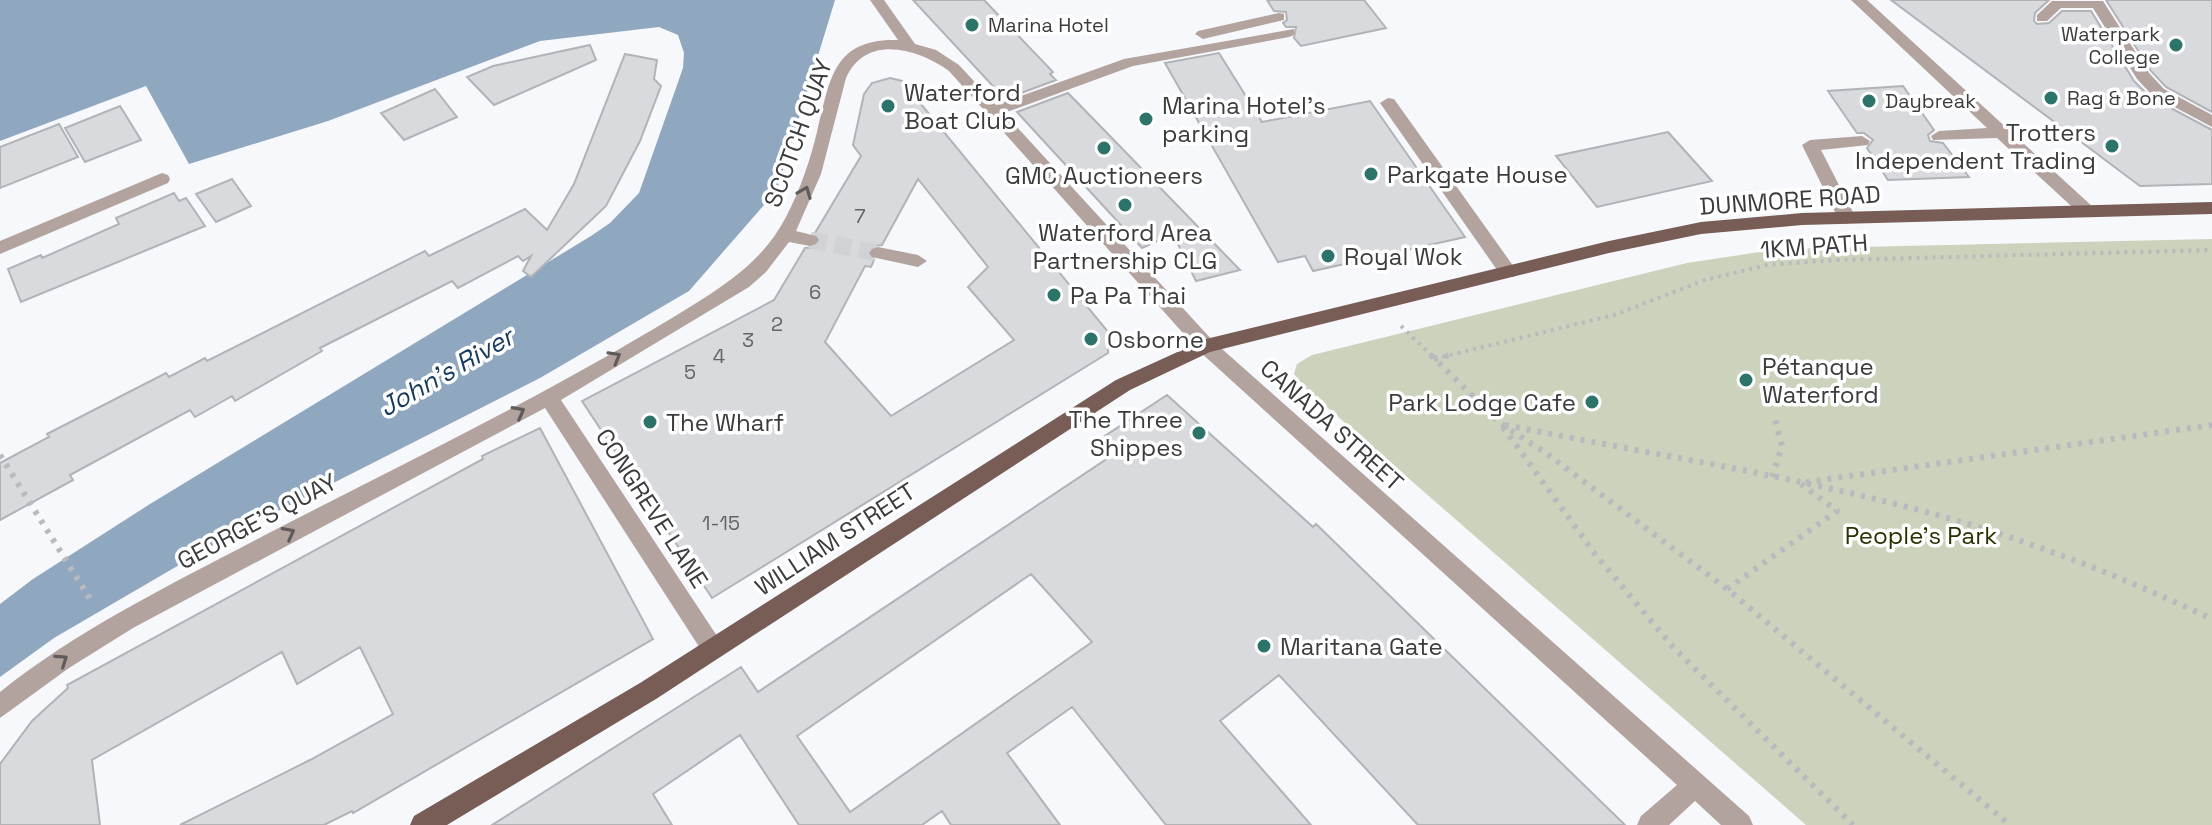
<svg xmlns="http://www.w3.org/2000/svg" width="2212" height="825" viewBox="0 0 2212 825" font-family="'Space Grotesk',sans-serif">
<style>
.green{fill:#cbd3bc}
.water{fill:#90a7c0}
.building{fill:#d8dade;stroke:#b1b3b7;stroke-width:2;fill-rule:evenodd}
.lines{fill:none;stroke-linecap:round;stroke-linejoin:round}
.minor-tunnel{stroke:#d1d2d6;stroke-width:17;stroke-dasharray:17 8;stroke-linecap:butt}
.path-far1{stroke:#b9babe;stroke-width:4;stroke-dasharray:3 5;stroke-linecap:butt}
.path{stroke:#b9babe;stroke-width:6;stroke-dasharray:4 7;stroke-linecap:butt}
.minor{fill:#b3a39e;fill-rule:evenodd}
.major{fill:#785d56;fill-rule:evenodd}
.oneway{stroke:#5f5b5a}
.poi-dot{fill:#2c736a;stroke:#fff;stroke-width:3}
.labels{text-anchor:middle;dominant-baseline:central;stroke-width:7;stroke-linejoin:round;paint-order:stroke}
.far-poi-label{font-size:20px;fill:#3b3c3d;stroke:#fff;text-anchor:start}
.number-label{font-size:20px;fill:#626465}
.poi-label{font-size:24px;fill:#3b3c3d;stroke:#fff;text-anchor:start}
.street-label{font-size:24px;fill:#3b3c3d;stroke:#fff}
.park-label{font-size:24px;fill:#273200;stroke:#fff}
.water-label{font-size:26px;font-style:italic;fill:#163a5d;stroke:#fff}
</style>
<rect width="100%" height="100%" fill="#f6f8fc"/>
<!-- green -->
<path class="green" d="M2212 239V825H1806L1305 388 1294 374 1297 364 1312 355 1687 263 1773 250 1816 248Z"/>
<!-- water -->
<path class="water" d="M0 0H835L777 190 689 291 540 378 227 537 54 638 0 677V604L33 579 150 504 591 236 610 223 639 193 683 68 684 53 678 35 659 27 540 41 328 121 189 164 146 86 0 141Z"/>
<!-- building -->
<path class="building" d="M913 0H984L1053 72 1050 74 1056 80 1005 99Z
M1267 0H1364L1386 28 1301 46 1294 38 1296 27H1286L1283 23 1287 20 1286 12 1274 11Z
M1891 0H2049L2035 13 2034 21 2037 24 2049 23 2062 11H2091L2134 81 2150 97 2212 130V184L2140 186Z
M2106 0H2212V112L2166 87 2151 71Z
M590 45 596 60 494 105 467 77 493 66Z
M1219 53 1262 122 1370 101 1465 237 1313 271 1305 256 1278 262 1165 63Z
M625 54 657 60 654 79 661 86 640 141 606 206 531 277 523 271 531 256 523 261 518 256 458 288 452 281 320 348 322 351 235 401 232 396 195 417 190 410 70 475 73 480 0 520V463L49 437 47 434 166 373 169 377 205 358 207 361 425 251 429 256 525 209 547 230 574 184Z
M890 78 902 81 1109 333 1108 353 712 598 582 401 774 300 805 248 817 247 821 242 815 233 861 156 853 145 864 94 872 83ZM918 179 988 267 968 287 1014 340 891 416 825 342 865 266 871 267 874 260 867 251 871 246 882 245Z
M1903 86 1934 130 1928 135 1930 141 1943 143 1969 177 1888 180 1867 148 1873 140 1864 133H1857L1828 91Z
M435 89 457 117 404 140 381 113Z
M1068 93 1107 133 1240 270 1196 281 1173 234 1142 248 1017 112Z
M120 106 141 140 85 162 65 128Z
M59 124 78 157 0 188V147Z
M1668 132 1712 181 1597 207 1556 156Z
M232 179 251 206 216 222 196 194Z
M174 193 179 201 186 198 205 226 21 302 8 269 41 255 42 258 119 224 116 218Z
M1167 395 1313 527 1316 524 1625 825H1418L1279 675 1220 721 1311 825H1166L1072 707 1007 753 1060 825H951L942 811 922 825H799L740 735 653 794 672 825H492L741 667 758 692 1120 450 1105 436ZM1031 574 1092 642 850 812 797 736Z
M540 428 653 639 353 813 352 811 324 825H180L310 760 393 714 360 647 297 684 282 652 92 760 100 825H0V764L32 721 68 688 67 685 483 459 482 456Z"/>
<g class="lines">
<!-- minor-tunnel -->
<path class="minor-tunnel" d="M810 240 878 253"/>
<!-- path-far1 -->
<path class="path-far1" d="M1401 326 1433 357
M1442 357 1614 315 1705 280 1767 265 1836 260 2212 250"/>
<!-- path -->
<path class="path" d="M1431 355 1501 424 1546 453 1727 589 2010 825
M1434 359 1450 355
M1505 425C1654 455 1805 477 1951 519 2041 545 2127 579 2212 619
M1503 427 1595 554 1673 647 1853 825
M0 455 92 602
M1772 477 1782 446 1774 415
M1727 589 1837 511 1800 483 2212 425"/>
<!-- minor -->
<path class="minor" d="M870 0H884L915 44 936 50 959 65 996 105 1124 59 1294 29V35L1289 37 1133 66 1004 113 1213 341 1749 816 1753 825H1721L1695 801 1669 825H1637L1641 816 1677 785 1199 351 949 71C917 48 866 34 846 78L821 174 796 231 816 236 819 240 816 244 810 246 789 242 766 272 749 287 561 400 721 642 725 649 721 656 713 659 705 656 545 408 133 628 69 668 0 718V692C80 628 174 583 265 535 412 459 561 388 701 300 737 277 766 255 786 217 800 190 810 161 817 132 830 81 832 38 898 40Z
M1851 0H1867L2093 207 2096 211 2093 215H2081L1997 138 1933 140 1931 136 1939 131 1987 128Z
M2052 1H2103L2149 73 2164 89 2212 115V127L2152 95 2137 79 2093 8H2061L2047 21H2037V15Z
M1279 13 1284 14V20L1203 39 1195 34 1198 31Z
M1388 98 1394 99 1514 267 1517 272 1514 277H1502L1380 103Z
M1862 136 1870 141 1868 145 1821 150 1856 218 1847 224 1838 218 1802 145 1810 140Z
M162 173 168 175 170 179 168 183 0 254V241Z
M878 247 918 255 927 261 918 267 872 257 869 253 872 249Z"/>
<!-- major -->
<path class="major" d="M2212 202V214L1802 225 1701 234 1609 253 1210 352 1130 390 656 699 447 825H410L414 816 640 683 1116 380 1206 339 1609 241 1701 222 1802 213Z"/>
</g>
<!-- one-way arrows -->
<defs><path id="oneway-chevron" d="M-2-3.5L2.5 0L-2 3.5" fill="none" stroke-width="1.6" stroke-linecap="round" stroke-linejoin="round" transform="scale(2)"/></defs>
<g class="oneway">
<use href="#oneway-chevron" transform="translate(805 192) rotate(-68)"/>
<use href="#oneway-chevron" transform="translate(615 357) rotate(-30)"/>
<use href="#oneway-chevron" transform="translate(519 412) rotate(-28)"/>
<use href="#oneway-chevron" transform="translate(289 533) rotate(-28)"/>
<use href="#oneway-chevron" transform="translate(62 660) rotate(-34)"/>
</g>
<!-- markers -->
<g class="poi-dot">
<circle cx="972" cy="25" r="8"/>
<circle cx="2176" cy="45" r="8"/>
<circle cx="2051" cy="98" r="8"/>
<circle cx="1869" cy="101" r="8"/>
<circle cx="888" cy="106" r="8"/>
<circle cx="1146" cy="119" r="8"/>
<circle cx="2112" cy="146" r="8"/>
<circle cx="1104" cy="148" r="8"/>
<circle cx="1371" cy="174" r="8"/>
<circle cx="1125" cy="205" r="8"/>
<circle cx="1328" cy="256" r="8"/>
<circle cx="1054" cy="295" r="8"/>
<circle cx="1091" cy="339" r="8"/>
<circle cx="1746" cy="380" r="8"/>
<circle cx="1592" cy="402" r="8"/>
<circle cx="650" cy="422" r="8"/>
<circle cx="1199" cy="433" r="8"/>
<circle cx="1264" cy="646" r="8"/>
</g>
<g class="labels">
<!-- far-poi labels -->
<g class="far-poi-label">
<text x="988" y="25">Marina Hotel</text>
<text x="2160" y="34" text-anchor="end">Waterpark<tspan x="2160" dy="23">College</tspan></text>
<text x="2067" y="98">Rag &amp; Bone</text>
<text x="1885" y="101">Daybreak</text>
</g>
<!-- number labels -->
<g class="number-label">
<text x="860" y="216">7</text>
<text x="815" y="292">6</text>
<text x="777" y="324">2</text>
<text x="748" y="340">3</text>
<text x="719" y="356">4</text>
<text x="690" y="372">5</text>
<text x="721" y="523">1-15</text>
</g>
<!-- poi labels -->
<g class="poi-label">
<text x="904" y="92">Waterford<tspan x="904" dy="28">Boat Club</tspan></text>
<text x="1162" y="105">Marina Hotel's<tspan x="1162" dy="28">parking</tspan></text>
<text x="2096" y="132" text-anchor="end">Trotters<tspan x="2096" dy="28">Independent Trading</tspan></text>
<text x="1387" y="174">Parkgate House</text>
<text x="1104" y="175" text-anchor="middle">GMC Auctioneers</text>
<text x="1125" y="232" text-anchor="middle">Waterford Area<tspan x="1125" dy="28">Partnership CLG</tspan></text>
<text x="1344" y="256">Royal Wok</text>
<text x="1070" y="295">Pa Pa Thai</text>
<text x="1107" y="339">Osborne</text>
<text x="1762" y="366">Pétanque<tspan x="1762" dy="28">Waterford</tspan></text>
<text x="1576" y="402" text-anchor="end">Park Lodge Cafe</text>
<text x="1183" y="419" text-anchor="end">The Three<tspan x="1183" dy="28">Shippes</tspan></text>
<text x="666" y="422">The Wharf</text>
<text x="1280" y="646">Maritana Gate</text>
</g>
<!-- street labels -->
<g class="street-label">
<text transform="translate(798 133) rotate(-70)">SCOTCH QUAY</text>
<text transform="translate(1790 200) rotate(-4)">DUNMORE ROAD</text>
<text transform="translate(1814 246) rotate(-4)">1KM PATH</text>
<text transform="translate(1332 425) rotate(42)">CANADA STREET</text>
<text transform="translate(652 508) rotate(57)">CONGREVE LANE</text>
<text transform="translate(257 521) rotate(-28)">GEORGE'S QUAY</text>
<text transform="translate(835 539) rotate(-33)">WILLIAM STREET</text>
</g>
<!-- park labels -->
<g class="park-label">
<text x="1921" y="535">People's Park</text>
</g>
<!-- water labels -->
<g class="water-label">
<text transform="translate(446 372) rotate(-30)">John's River</text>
</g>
</g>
</svg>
